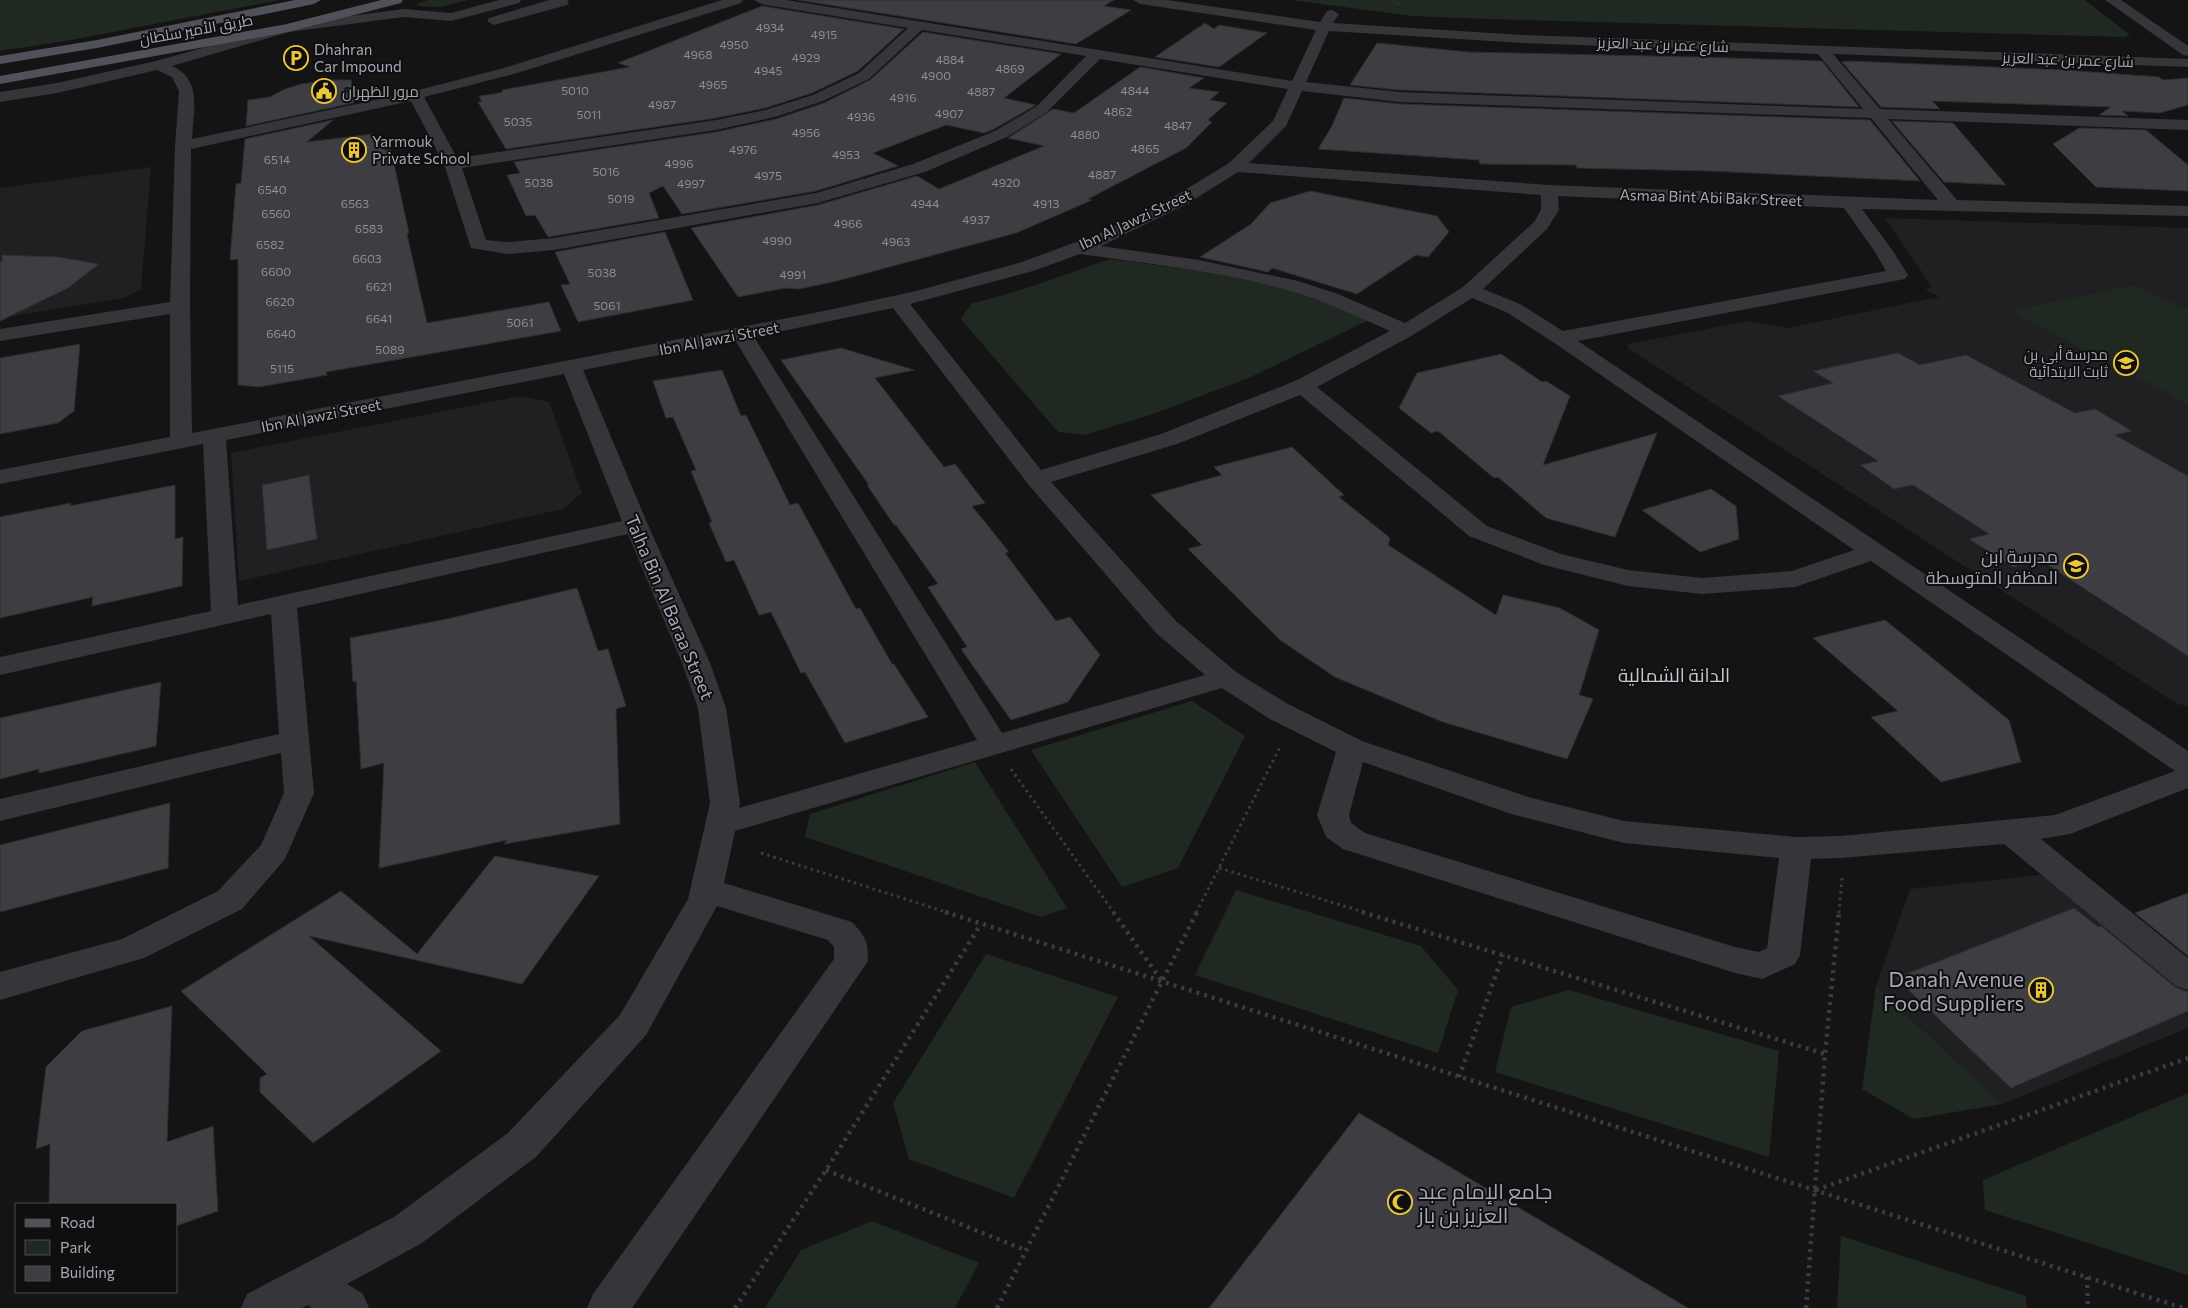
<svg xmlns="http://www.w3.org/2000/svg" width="2188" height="1308" viewBox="0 0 2188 1308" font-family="Commissioner,Cairo,sans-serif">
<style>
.built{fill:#202022}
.green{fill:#202822}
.building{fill:#3e3e42;stroke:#2e2e31}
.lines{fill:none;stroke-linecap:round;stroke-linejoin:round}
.path-far2{stroke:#3b3c41;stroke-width:2;stroke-dasharray:1 2;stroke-linecap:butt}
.path-far1{stroke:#3b3c41;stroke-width:3;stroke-dasharray:2.5 4;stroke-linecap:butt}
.path{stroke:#3b3c41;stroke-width:4.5;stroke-dasharray:3 5;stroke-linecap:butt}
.minor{fill:#35353a;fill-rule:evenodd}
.major{fill:#515259;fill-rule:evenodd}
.labels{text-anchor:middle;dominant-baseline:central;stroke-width:4;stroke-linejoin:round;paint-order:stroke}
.far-number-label{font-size:12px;fill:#8c8e98}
.far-street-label{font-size:15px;fill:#a6a9b5;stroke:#0f0f10}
.far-poi-label{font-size:15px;fill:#a6a9b5;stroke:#0f0f10;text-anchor:start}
.poi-label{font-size:18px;fill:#a6a9b5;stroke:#0f0f10;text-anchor:end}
.street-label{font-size:18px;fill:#a6a9b5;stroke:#0f0f10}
.neighbourhood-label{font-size:19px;fill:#c7c8d1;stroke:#0f0f10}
.near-poi-label{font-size:21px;fill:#a6a9b5;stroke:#0f0f10;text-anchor:end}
</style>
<rect width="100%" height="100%" fill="#141415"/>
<!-- built -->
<path class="built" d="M151 167 141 289 124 298 0 318V188Z
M1885 218 2188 228V706L2177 704 1628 348V344L1749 321 1787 328 1939 297 1925 289 1932 287Z
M520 396 549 402 582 493 563 509 239 581 231 453Z
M2048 874 2188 988V1028L2002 1104 1876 986 1910 889Z"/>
<!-- green -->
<path class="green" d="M0 0H279L66 41 0 51Z
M428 0H468L442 7 419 6 417 4Z
M1290 0H2085L2130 35 2125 37 1487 19 1413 16Z
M1110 259 1216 273 1283 288 1371 319 1251 377 1150 415 1084 435 1058 432 961 319 971 304 1024 289Z
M2134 285 2188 310V404L2011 311Z
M1192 701 1245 736 1178 868 1122 887 1031 750Z
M975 762 1067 908 1041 917 805 837 810 814Z
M1236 890 1421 946 1458 990 1438 1053 1195 975Z
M986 954 1118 997 1014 1198 909 1159 893 1103Z
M1876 986 2002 1104 1914 1119 1862 1089Z
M1569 990 1779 1051 1769 1157 1495 1072 1511 1007Z
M2188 1093V1275L1985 1210 1983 1180Z
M872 1221 979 1263 955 1308H765L801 1250Z
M1841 1236 2026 1296 2027 1308H1837Z"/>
<!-- building -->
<path class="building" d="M798 0H1114L1104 6 1131 10 1076 44Z
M762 6 904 29 858 71 812 93 765 108 716 118 506 149 478 102H482L479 96 494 94 503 92 502 90 630 67 618 63Z
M1205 23 1214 29 1219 25 1267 33 1219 67 1155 57Z
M923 32 1061 54 1004 98 1036 105 994 129 984 133 946 125 873 153 898 166 816 191 682 214 663 186 649 193 659 218 548 237 535 215 526 216 507 175 520 173 514 162 716 132 776 119 824 103 870 80Z
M1377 43 1468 52 1697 57 1822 61 1859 107 1400 90 1350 85Z
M1848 61 2064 70 2159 77 2163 80 2188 78V105L2160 113 2122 111 2128 116 2099 115 2111 107 1932 101 1940 109 1881 107 1842 62Z
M1140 67 1204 78 1189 88 1219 92 1210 100 1227 103 1208 120 1212 122 1186 148 1088 199 1092 200 1016 233 837 281 799 289 785 288 738 297 691 228 818 205 917 176 939 189 1044 146 1008 138 1053 109 1074 113Z
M331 80H351L355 101 353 103 246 126 248 100 270 97 283 90 301 84Z
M1344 98 1400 104 1870 120 1920 181 1709 171 1577 168 1576 165 1480 164 1479 160 1318 149 1332 126Z
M333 120 307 142 373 134 374 143 382 142 384 150H391L409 233 407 234 427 323 549 302 561 331 326 372 327 375 259 387 238 385V259L230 260 236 184 241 183 245 139Z
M1892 121 1953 123 2006 185 1944 182Z
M2079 128 2146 130 2188 165V191L2096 187 2053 144Z
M1310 191 1437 216 1449 232 1428 257 1416 255 1357 294 1272 268 1268 272 1200 257 1251 224 1270 203Z
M665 232 693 300 578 322 561 285 570 284 555 252Z
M2 255 58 257 99 264 68 288 0 321V262L2 261Z
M80 344 74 411 58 423 0 434V358Z
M841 348 914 370 875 378 944 467 955 464 985 503 972 506 1009 552 1005 553 1056 621 1070 617 1100 655 1068 702 1011 720 961 649 967 647 928 587 938 584 896 525H894L867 485H869L781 360Z
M1898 353 1920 365 1966 355 2075 413 2095 409 2132 431 2115 435 2188 476V656L2040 560 2013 567 1969 539 1989 534 1913 485 1894 489 1860 465 1878 461 1778 396 1833 383 1813 371Z
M1501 354 1542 382 1546 381 1570 396 1543 465 1657 433 1615 537 1546 518 1498 477 1494 478 1438 431 1431 433 1399 408 1417 373Z
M722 370 741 416 746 415 790 505 798 503 856 609 860 608 892 664H894L928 717 845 743 805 672 801 673 771 612 759 615 734 560 726 562 709 523 712 522 691 471 696 470 673 417 666 418 653 381Z
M1292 447 1344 495 1339 497 1390 538 1388 545 1496 615 1503 595 1560 608 1599 630 1579 695 1593 699 1567 759 1443 722 1335 677 1280 640 1188 549 1202 545 1151 495 1222 475 1214 467Z
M309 475 317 539 267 550 262 485Z
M175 485V539L183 537 182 586 92 606 93 597 0 618V517L71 503 70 506Z
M1711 489 1736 506 1739 539 1700 552 1642 510Z
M577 588 598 651 608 649 626 706 616 709 620 824 504 844 507 840 379 868 384 763 361 769 356 681 353 682 350 638 447 619Z
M1885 620 2009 720 2021 762 1941 782 1871 717 1898 711 1813 638Z
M161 682 156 746 39 773V769L0 779V718Z
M170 803 168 868 0 912V845Z
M495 856 599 876 522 984 309 936 441 1051 313 1143 260 1092V1078L267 1074 181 991 341 891 417 954Z
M2188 893V956L2135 913Z
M2074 908 2098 927 2101 926 2175 987 2188 992V1011L2011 1088 1896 978Z
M172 1006 167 1142 213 1126 218 1211 176 1226V1204H49L50 1144 36 1149 46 1067 82 1031Z
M1359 1113 1688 1308H1209Z"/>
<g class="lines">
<!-- path-far2 -->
<path class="path-far2" d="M1391 0 1404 7"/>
<!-- path-far1 -->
<path class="path-far1" d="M1011 769 1114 913
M761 853 949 913
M1219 868 1367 913
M1196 913 1281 745
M1839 913 1842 877"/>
<!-- path -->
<path class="path" d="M945 912 2183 1308
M1113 912 1161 980
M1362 912 1825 1054
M1459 1077 1503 955
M826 1170 1025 1250
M1816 1190 2188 1058
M2087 1277 2088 1308
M735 1308 826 1170 981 924
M997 1308 1197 912
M1806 1308 1825 1054 1839 912"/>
<!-- minor -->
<path class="minor" d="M499 0H521L519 3 451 21 404 17 289 32 172 66C203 80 193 111 192 139L399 95 504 68 722 0H743L741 3 514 74 424 97 457 158 716 120 765 110 813 95 859 73 908 28 761 4 754 0H786L1292 81 1316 30 1140 4 1133 0H1167L1320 22 1327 11 1332 10 1339 14 1333 23 1523 35 2188 59V67L1833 54 1880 109 2188 120V130L1888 119 1957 200 2188 206V216L1862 209 1893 251 1908 275 1905 279 1578 341 2188 751V788L2070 834 2041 839 2188 958V990L2176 986 2004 844 1841 858 1811 859 1800 955 1795 964 1762 979 1735 973 1343 849 1326 837 1317 815 1336 752 1268 718 1222 688 735 831 724 883 852 922C866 937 868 941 868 961L632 1308H587L593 1294 834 959V947L828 940 717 906 646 1035 536 1157 422 1243 347 1284 363 1294 369 1308H312L308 1305 302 1308H241L247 1294 394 1217 508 1133 620 1015 688 899 710 803 698 708 682 663 628 534 297 608 314 793 285 859 242 909 144 958 0 1000V972L122 939 218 891 261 845 284 793 281 753 0 821V799L279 734 271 614 0 675V657L211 611 203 444 0 484V470L170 437V314L0 341V329L170 302 175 146 179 91 172 77 157 70 57 93 0 102V92L57 83 156 61 288 24 404 9 451 13ZM922 30 1086 56 1037 106 995 131 913 164 816 193 554 238 507 242 486 240 462 168 716 130 775 117 823 101 869 79ZM1329 31 1523 43 1818 54 1863 109 1400 92 1306 82ZM1100 59 1288 89 1273 121 1229 163 1175 196 1098 234 1019 263 916 291 824 311 192 433 190 306 191 149 411 101 444 164 471 248 507 254 554 250 818 203 925 172 1007 137 1047 112ZM1302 91 1400 102 1871 118 1938 200 1549 185 1249 163 1286 126ZM1238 172 1541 195V210L1534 222 1463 287 1405 323 1338 294 1298 281 1199 260 1101 246 1187 204ZM1558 196 1844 208 1875 252 1886 271 1563 331 1520 304 1483 289 1547 229 1559 210ZM1080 254C1149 264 1220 271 1287 290 1323 300 1356 316 1390 331L1295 381 1161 434 1041 470 910 304 1033 271ZM1472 298 1506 312 1553 342 1854 550 1792 571 1702 578 1628 570 1561 554 1487 526 1317 387 1413 335ZM893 308 1028 484 1156 633 1205 675 1002 733 754 337ZM735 340 977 740 739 808 740 803 726 708 710 663 648 525 583 370ZM564 374 622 521 238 605 226 440ZM1300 395 1469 536 1544 565 1628 586 1702 594 1795 587 1871 561 2175 771 2055 815 1841 836 1796 837 1624 821 1528 797 1362 741 1288 704 1236 672 1176 621 1051 482 1177 444ZM1363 762 1511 814 1624 843 1779 858 1767 948 1759 952 1735 947 1365 833 1351 823 1349 815Z
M549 0H567L569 2 567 5 494 25 487 21 489 18Z
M2105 0H2121L2188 46V56L2183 55Z"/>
<!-- major -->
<path class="major" d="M295 0H321L314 4 97 48 0 64V56L97 40Z
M381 0H403L401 3 288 32 0 84V76L287 24Z"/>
</g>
<!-- icons -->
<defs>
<symbol id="parking-ring" viewBox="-11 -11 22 22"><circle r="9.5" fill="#0f0f10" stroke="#eac638" stroke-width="1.5"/><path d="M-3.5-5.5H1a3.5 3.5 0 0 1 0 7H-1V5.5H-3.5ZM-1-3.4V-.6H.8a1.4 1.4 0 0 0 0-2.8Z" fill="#eac638"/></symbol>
<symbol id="civic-ring" viewBox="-11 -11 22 22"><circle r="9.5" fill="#0f0f10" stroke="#eac638" stroke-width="1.5"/><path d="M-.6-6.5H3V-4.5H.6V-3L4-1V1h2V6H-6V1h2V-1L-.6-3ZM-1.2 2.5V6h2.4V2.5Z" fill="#eac638"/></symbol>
<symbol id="building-ring" viewBox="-11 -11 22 22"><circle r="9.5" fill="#0f0f10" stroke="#eac638" stroke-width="1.5"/><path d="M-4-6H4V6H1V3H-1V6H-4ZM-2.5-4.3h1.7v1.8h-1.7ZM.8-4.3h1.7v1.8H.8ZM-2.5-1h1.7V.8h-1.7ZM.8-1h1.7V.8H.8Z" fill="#eac638"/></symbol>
<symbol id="school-ring" viewBox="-11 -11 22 22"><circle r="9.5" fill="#0f0f10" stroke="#eac638" stroke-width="1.5"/><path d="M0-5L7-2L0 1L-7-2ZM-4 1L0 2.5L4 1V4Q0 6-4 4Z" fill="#eac638"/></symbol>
<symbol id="mosque-ring" viewBox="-11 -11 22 22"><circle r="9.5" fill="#0f0f10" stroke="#eac638" stroke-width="1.5"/><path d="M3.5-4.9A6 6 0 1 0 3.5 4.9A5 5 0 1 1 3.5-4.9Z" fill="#eac638"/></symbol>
</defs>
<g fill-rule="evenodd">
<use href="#parking-ring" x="282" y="44" width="28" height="28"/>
<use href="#civic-ring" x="310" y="77" width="28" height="28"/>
<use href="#building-ring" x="340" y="136" width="28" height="28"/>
<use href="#school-ring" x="2112" y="349" width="28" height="28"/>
<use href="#school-ring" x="2062" y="552" width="28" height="28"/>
<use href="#building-ring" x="2027" y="976" width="28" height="28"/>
<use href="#mosque-ring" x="1386" y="1188" width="28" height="28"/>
</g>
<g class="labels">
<!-- far-number labels -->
<g class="far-number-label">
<text x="770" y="27">4934</text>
<text x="824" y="34">4915</text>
<text x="734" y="44">4950</text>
<text x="698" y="54">4968</text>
<text x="806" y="57">4929</text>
<text x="950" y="59">4884</text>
<text x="1010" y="68">4869</text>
<text x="768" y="70">4945</text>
<text x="936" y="75">4900</text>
<text x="713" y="84">4965</text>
<text x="575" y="90">5010</text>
<text x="1135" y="90">4844</text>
<text x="981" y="91">4887</text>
<text x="903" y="97">4916</text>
<text x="662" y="104">4987</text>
<text x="1118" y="111">4862</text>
<text x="949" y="113">4907</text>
<text x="589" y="114">5011</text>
<text x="861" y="116">4936</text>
<text x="518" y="121">5035</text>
<text x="1178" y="125">4847</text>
<text x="806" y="132">4956</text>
<text x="1085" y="134">4880</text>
<text x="1145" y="148">4865</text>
<text x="743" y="149">4976</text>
<text x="846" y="154">4953</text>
<text x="277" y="159">6514</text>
<text x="679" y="163">4996</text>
<text x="606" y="171">5016</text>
<text x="1102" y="174">4887</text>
<text x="768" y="175">4975</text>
<text x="539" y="182">5038</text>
<text x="1006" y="182">4920</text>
<text x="691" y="183">4997</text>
<text x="272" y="189">6540</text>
<text x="621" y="198">5019</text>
<text x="355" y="203">6563</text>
<text x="925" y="203">4944</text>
<text x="1046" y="203">4913</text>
<text x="276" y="213">6560</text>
<text x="976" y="219">4937</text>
<text x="848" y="223">4966</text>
<text x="369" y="228">6583</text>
<text x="777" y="240">4990</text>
<text x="896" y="241">4963</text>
<text x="270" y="244">6582</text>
<text x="367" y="258">6603</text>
<text x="276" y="271">6600</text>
<text x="602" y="272">5038</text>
<text x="793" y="274">4991</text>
<text x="379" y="286">6621</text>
<text x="280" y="301">6620</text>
<text x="607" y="305">5061</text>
<text x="379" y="318">6641</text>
<text x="520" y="322">5061</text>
<text x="281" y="333">6640</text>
<text x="390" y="349">5089</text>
<text x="282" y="368">5115</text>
</g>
<!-- far-street labels -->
<g class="far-street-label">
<text transform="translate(196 29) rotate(-10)">طريق الأمير سلطان</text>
<text transform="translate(1663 44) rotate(2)">شارع عمر بن عبد العزيز</text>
<text transform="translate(2068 59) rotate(2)">شارع عمر بن عبد العزيز</text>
<text transform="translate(1711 197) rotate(2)">Asmaa Bint Abi Bakr Street</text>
<text transform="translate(1135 219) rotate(-25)">Ibn Al Jawzi Street</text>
<text transform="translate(719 338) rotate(-11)">Ibn Al Jawzi Street</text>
<text transform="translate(321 415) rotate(-11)">Ibn Al Jawzi Street</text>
</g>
<!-- far-poi labels -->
<g class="far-poi-label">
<text x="314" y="49">Dhahran<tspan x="314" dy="17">Car Impound</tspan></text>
<text x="342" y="91">مرور الظهران</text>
<text x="372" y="141">Yarmouk<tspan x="372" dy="17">Private School</tspan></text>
<text x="2108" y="354" text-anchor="end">مدرسة أبي بن<tspan x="2108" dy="17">ثابت الابتدائية</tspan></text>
</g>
<!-- poi labels -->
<g class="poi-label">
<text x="2058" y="556">مدرسة ابن<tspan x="2058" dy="21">المظفر المتوسطة</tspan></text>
</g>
<!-- street labels -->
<g class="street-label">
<text transform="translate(670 607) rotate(67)">Talha Bin Al Baraa Street</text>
</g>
<!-- neighbourhood labels -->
<g class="neighbourhood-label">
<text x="1674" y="674">الدانة الشمالية</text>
</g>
<!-- near-poi labels -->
<g class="near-poi-label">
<text x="2024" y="978">Danah Avenue<tspan x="2024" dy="24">Food Suppliers</tspan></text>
<text x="1418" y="1190" text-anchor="start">جامع الإمام عبد<tspan x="1418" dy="24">العزيز بن باز</tspan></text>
</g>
</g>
<!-- legend -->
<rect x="15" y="1203" width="162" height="90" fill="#0f0f10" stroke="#4b4d52"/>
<rect x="25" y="1219" width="25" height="8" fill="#515259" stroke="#4b4d52"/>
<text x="60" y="1228" font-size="15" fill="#a6a9b5">Road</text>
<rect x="25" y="1240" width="25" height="15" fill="#202822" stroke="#4b4d52"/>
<text x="60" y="1253" font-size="15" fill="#a6a9b5">Park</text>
<rect x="25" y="1266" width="25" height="15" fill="#3e3e42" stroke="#4b4d52"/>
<text x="60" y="1278" font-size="15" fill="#a6a9b5">Building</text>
</svg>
